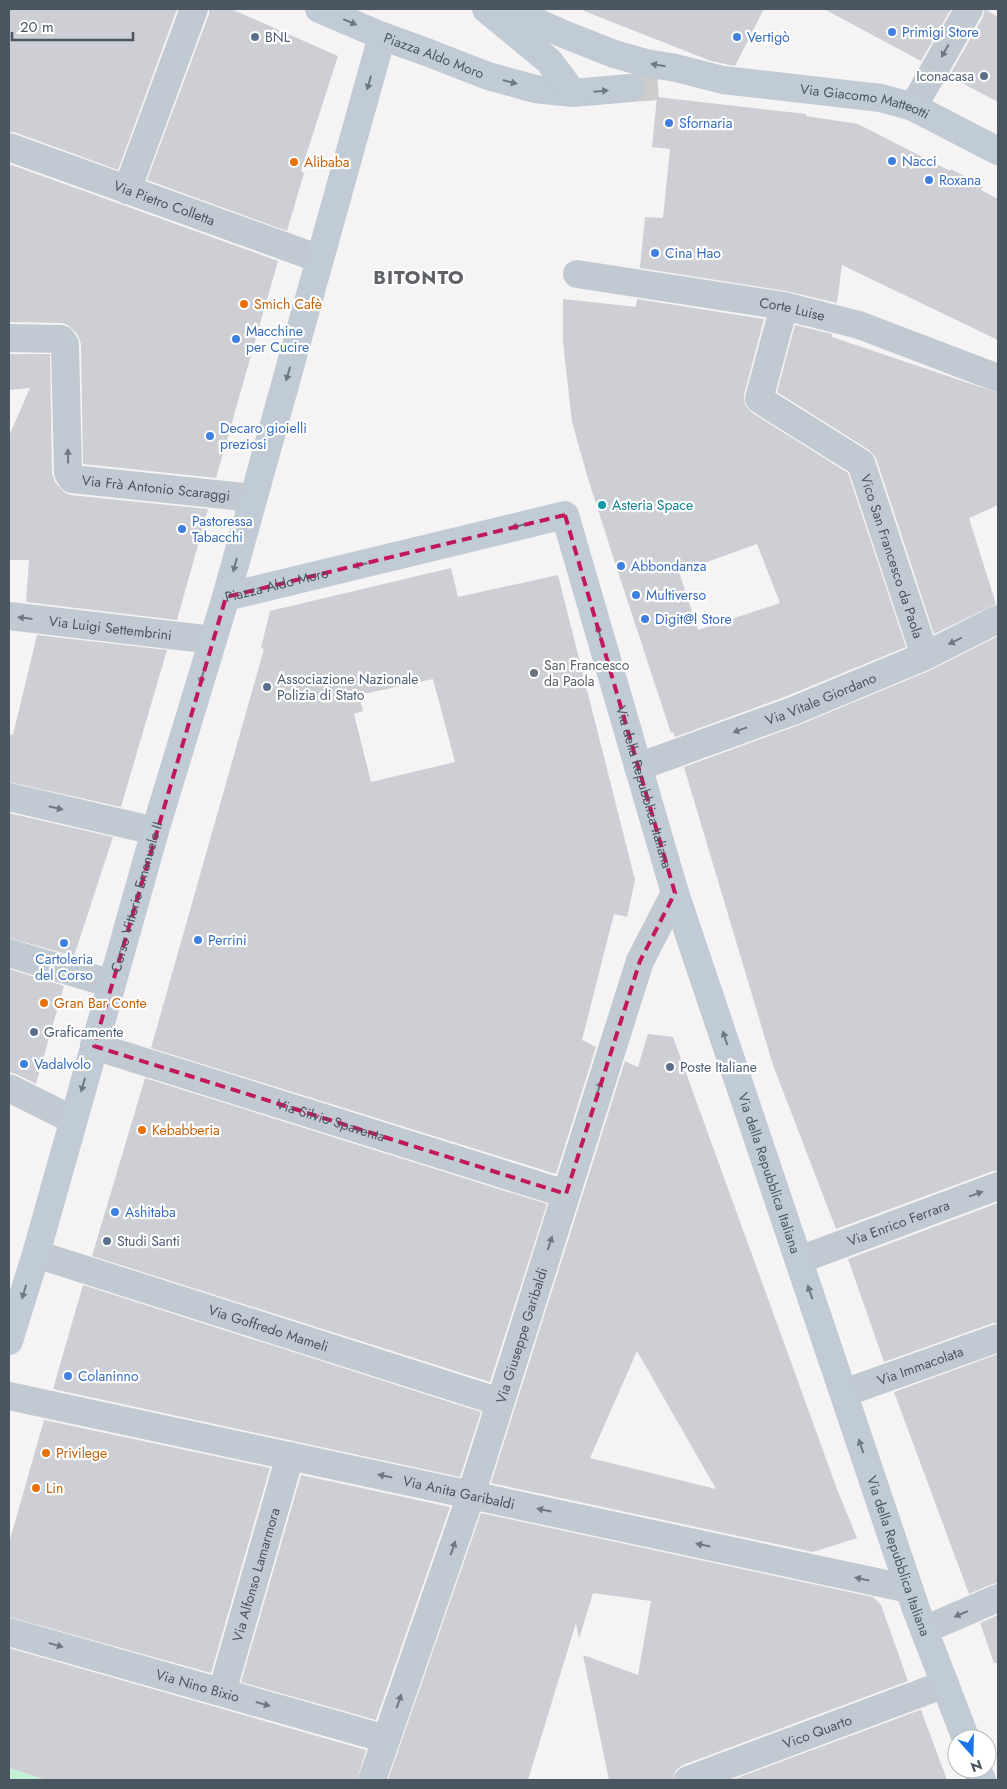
<svg xmlns="http://www.w3.org/2000/svg" width="1007" height="1789" viewBox="0 0 1007 1789" font-family="Jost,sans-serif">
<style>
.green{fill:#c3f1d5}
.building{fill:#cdcfd5;fill-rule:evenodd}
.lines{fill:none;stroke-linecap:round;stroke-linejoin:round}
.secondary-tunnel{stroke:#caccce;stroke-width:28;stroke-dasharray:28 14;stroke-linecap:butt}
.street{stroke:#c1cad2;stroke-width:28}
.secondary{stroke:#c1cbd6;stroke-width:28}
.oneway{fill:#6e7984}
.oneway2{fill:#6e7983}
.marked{fill:none;stroke:#c2185b;stroke-width:4;stroke-dasharray:10 6;stroke-linejoin:round}
.shop-dot{fill:#3f7fe0;stroke:#fff;stroke-width:2}
.service-dot{fill:#5c6f8a;stroke:#fff;stroke-width:2}
.food-dot{fill:#e8710a;stroke:#fff;stroke-width:2}
.culture-dot{fill:#0f9aa8;stroke:#fff;stroke-width:2}
.worship-dot{fill:#6b7280;stroke:#fff;stroke-width:2}
.labels{text-anchor:middle;dominant-baseline:central;stroke-width:4.5;stroke-linejoin:round;paint-order:stroke}
.shop-label{font-size:14px;fill:#366cbe;stroke:#fff;text-anchor:start}
.service-label{font-size:14px;fill:#4e5e75;stroke:#fff;text-anchor:start}
.street-label{font-size:14px;fill:#4a5661;stroke:#fff}
.food-label{font-size:14px;fill:#c56008;stroke:#fff;text-anchor:start}
.culture-label{font-size:14px;fill:#0d838f;stroke:#fff;text-anchor:start}
.worship-label{font-size:14px;fill:#5b616d;stroke:#fff;text-anchor:start}
.district-label{font-size:19px;font-weight:bold;letter-spacing:1px;fill:#5f6368;stroke:#fff}
</style>
<rect width="100%" height="100%" fill="#f5f3f3"/>
<!-- green -->
<path class="green" d="M9 1768 47 1780H9Z"/>
<!-- building -->
<path class="building" d="M9 9H177L118 170 14 132H9Z
M209 9H231L338 56 301 171 304 173 287 231 147 180 209 14Z
M584 9H764L735 66 711 61 584 11Z
M824 9H951L921 61Z
M985 9 998 17V102L949 76 983 17Z
M657 97 806 114V116L858 124 950 171 951 169 983 186 981 190 998 199V340L842 265 837 303 786 291 640 268 645 217 663 218 670 149 652 147Z
M9 164 278 261 216 478 83 464 81 344 78 335 68 325 62 323 9 322Z
M563 299 636 307 637 299 764 319 744 395 745 405 751 412 848 473 906 647 787 696 675 737 673 732 671 733 619 575 589 482 572 422 563 342ZM757 544 780 603 698 630 679 572Z
M795 325 832 334V337L998 393V505L969 518 996 604 934 634 876 458 869 450 777 392Z
M9 354H50L52 473 55 482 64 492 70 495 208 509 177 620 26 602 29 560H9V436L30 388 9 390Z
M451 568 458 597 558 575 635 880 627 917 614 914 582 1040 596 1047 556 1174 151 1048 264 649 261 648 270 611ZM433 679 455 762 371 782 354 714 363 711 359 695Z
M37 635 167 650 121 807 9 782V734L13 735Z
M998 636V1171H993L836 1229 773 1065 684 767 799 725 931 670Z
M9 813 113 837 74 956 9 938Z
M9 969 64 986 36 1084 16 1074 9 1072Z
M648 1034 673 1037 837 1489 857 1538 813 1552 491 1483 625 1061 638 1067ZM637 1351 716 1489 590 1458Z
M145 1078 547 1204 490 1382 92 1256Z
M998 1203V1323H993L884 1362 848 1259Z
M83 1285 481 1412 460 1477 53 1389Z
M998 1354V1583L992 1584 969 1594 894 1392Z
M44 1420 270 1468 211 1673 9 1617V1543Z
M301 1475 450 1507 376 1720 241 1682Z
M481 1513 873 1597 881 1605 908 1681 683 1765 676 1770 673 1780H609L583 1655 638 1675 651 1601 593 1593 579 1639 576 1623 528 1780H388Z
M998 1615V1663H994L980 1623Z
M9 1648 366 1750 357 1780H47L9 1768Z
M921 1710 947 1780H732L920 1710Z"/>
<g class="lines">
<!-- secondary-tunnel -->
<path class="secondary-tunnel" d="M630 88 672 85"/>
<!-- street -->
<g class="street">
<path d="M913 107 969 9"/>
<path id="s1" d="M9 147 320 259"/>
<path d="M127 190 194 9"/>
<path id="s2" d="M577 274 784 306 859 325 998 378"/>
<path id="s3" d="M784 306 759 399 861 463 925 656"/>
<path id="s4" d="M9 338 61 339 65 344 68 473 72 479 253 498"/>
<path id="s5" d="M9 616 213 640"/>
<path id="s6" d="M638 767 793 711 925 656 998 619"/>
<path d="M9 797 155 831"/>
<path d="M9 953 112 984"/>
<path id="s7" d="M94 1046 566 1194"/>
<path d="M9 1088 73 1120"/>
<path id="s8" d="M36 1254 500 1402"/>
<path id="s9" d="M799 1260 998 1186"/>
<path id="s10" d="M844 1393 998 1338"/>
<path id="s11" d="M9 1396 909 1589"/>
<path d="M924 1630 998 1598"/>
<path id="s12" d="M9 1632 386 1739"/>
<path id="s13" d="M222 1692 290 1456"/>
<path id="s14" d="M372 1780 471 1495 640 961 675 893"/>
<path id="s15" d="M688 1780 945 1684"/>
</g>
<!-- secondary -->
<g class="secondary">
<path id="s16" d="M319 9 382 36 429 53 488 76 535 89 573 93 630 88"/>
<path d="M486 9 549 61 573 93"/>
<path id="s17" d="M508 9 561 33 614 54 646 63 676 68 723 80 881 98 913 107 998 151"/>
<path id="s18" d="M226 597 565 515 675 893 916 1609 966 1739"/>
<path id="s19" d="M9 1341 36 1254 155 831 226 597 382 36"/>
<path d="M977 1769 982 1780"/>
</g>
</g>
<!-- one-way arrows -->
<defs><path id="oneway-solid" d="M-6-.8H1V-3.2L6.5 0L1 3.2V.8H-6Z" transform="scale(1.25)"/></defs>
<g class="oneway">
<use href="#oneway-solid" transform="translate(350 22) rotate(23)"/>
<use href="#oneway-solid" transform="translate(658 65) rotate(-171)"/>
<use href="#oneway-solid" transform="translate(510 82) rotate(15)"/>
<use href="#oneway-solid" transform="translate(369 83) rotate(106)"/>
<use href="#oneway-solid" transform="translate(601 91) rotate(-5)"/>
<use href="#oneway-solid" transform="translate(288 374) rotate(106)"/>
<use href="#oneway-solid" transform="translate(518 526) rotate(166)"/>
<use href="#oneway-solid" transform="translate(235 565) rotate(105)"/>
<use href="#oneway-solid" transform="translate(360 565) rotate(166)"/>
<use href="#oneway-solid" transform="translate(599 632) rotate(-106)"/>
<use href="#oneway-solid" transform="translate(202 677) rotate(107)"/>
<use href="#oneway-solid" transform="translate(725 1038) rotate(-108)"/>
<use href="#oneway-solid" transform="translate(83 1085) rotate(106)"/>
<use href="#oneway-solid" transform="translate(24 1292) rotate(107)"/>
<use href="#oneway-solid" transform="translate(810 1292) rotate(-109)"/>
<use href="#oneway-solid" transform="translate(861 1446) rotate(-109)"/>
</g>
<g class="oneway2">
<use href="#oneway-solid" transform="translate(945 51) rotate(119)"/>
<use href="#oneway-solid" transform="translate(68 456) rotate(-91)"/>
<use href="#oneway-solid" transform="translate(25 618) rotate(-173)"/>
<use href="#oneway-solid" transform="translate(955 641) rotate(153)"/>
<use href="#oneway-solid" transform="translate(740 730) rotate(160)"/>
<use href="#oneway-solid" transform="translate(56 808) rotate(13)"/>
<use href="#oneway-solid" transform="translate(599 1088) rotate(-72)"/>
<use href="#oneway-solid" transform="translate(976 1194) rotate(-20)"/>
<use href="#oneway-solid" transform="translate(550 1243) rotate(-72)"/>
<use href="#oneway-solid" transform="translate(385 1476) rotate(-168)"/>
<use href="#oneway-solid" transform="translate(544 1510) rotate(-168)"/>
<use href="#oneway-solid" transform="translate(703 1545) rotate(-168)"/>
<use href="#oneway-solid" transform="translate(453 1548) rotate(-71)"/>
<use href="#oneway-solid" transform="translate(862 1579) rotate(-168)"/>
<use href="#oneway-solid" transform="translate(961 1614) rotate(157)"/>
<use href="#oneway-solid" transform="translate(56 1645) rotate(16)"/>
<use href="#oneway-solid" transform="translate(399 1701) rotate(-71)"/>
<use href="#oneway-solid" transform="translate(263 1704) rotate(16)"/>
</g>
<!-- marked area -->
<path class="marked" d="M565 515 675 893 640 961 566 1194 94 1046 226 597Z"/>
<!-- markers -->
<g class="shop-dot">
<circle cx="892" cy="32" r="5"/>
<circle cx="737" cy="37" r="5"/>
<circle cx="669" cy="123" r="5"/>
<circle cx="892" cy="161" r="5"/>
<circle cx="929" cy="180" r="5"/>
<circle cx="655" cy="253" r="5"/>
<circle cx="236" cy="339" r="5"/>
<circle cx="210" cy="436" r="5"/>
<circle cx="182" cy="529" r="5"/>
<circle cx="621" cy="566" r="5"/>
<circle cx="636" cy="595" r="5"/>
<circle cx="645" cy="619" r="5"/>
<circle cx="198" cy="940" r="5"/>
<circle cx="64" cy="943" r="5"/>
<circle cx="24" cy="1064" r="5"/>
<circle cx="115" cy="1212" r="5"/>
<circle cx="68" cy="1376" r="5"/>
</g>
<g class="service-dot">
<circle cx="255" cy="37" r="5"/>
<circle cx="984" cy="76" r="5"/>
<circle cx="267" cy="687" r="5"/>
<circle cx="34" cy="1032" r="5"/>
<circle cx="670" cy="1067" r="5"/>
<circle cx="107" cy="1241" r="5"/>
</g>
<g class="food-dot">
<circle cx="294" cy="162" r="5"/>
<circle cx="244" cy="304" r="5"/>
<circle cx="44" cy="1003" r="5"/>
<circle cx="142" cy="1130" r="5"/>
<circle cx="46" cy="1453" r="5"/>
<circle cx="36" cy="1488" r="5"/>
</g>
<circle class="culture-dot" cx="602" cy="505" r="5"/>
<circle class="worship-dot" cx="534" cy="673" r="5"/>
<g class="labels">
<!-- shop labels -->
<g class="shop-label">
<text x="902" y="32">Primigi Store</text>
<text x="747" y="37">Vertigò</text>
<text x="679" y="123">Sfornaria</text>
<text x="902" y="161">Nacci</text>
<text x="939" y="180">Roxana</text>
<text x="665" y="253">Cina Hao</text>
<text x="246" y="331">Macchine<tspan x="246" dy="16">per Cucire</tspan></text>
<text x="220" y="428">Decaro gioielli<tspan x="220" dy="16">preziosi</tspan></text>
<text x="192" y="521">Pastoressa<tspan x="192" dy="16">Tabacchi</tspan></text>
<text x="631" y="566">Abbondanza</text>
<text x="646" y="595">Multiverso</text>
<text x="655" y="619">Digit@l Store</text>
<text x="208" y="940">Perrini</text>
<text x="64" y="959" text-anchor="middle">Cartoleria<tspan x="64" dy="16">del Corso</tspan></text>
<text x="34" y="1064">Vadalvolo</text>
<text x="125" y="1212">Ashitaba</text>
<text x="78" y="1376">Colaninno</text>
</g>
<!-- service labels -->
<g class="service-label">
<text x="265" y="37">BNL</text>
<text x="974" y="76" text-anchor="end">Iconacasa</text>
<text x="277" y="679">Associazione Nazionale<tspan x="277" dy="16">Polizia di Stato</tspan></text>
<text x="44" y="1032">Graficamente</text>
<text x="680" y="1067">Poste Italiane</text>
<text x="117" y="1241">Studi Santi</text>
</g>
<!-- street labels -->
<g class="street-label">
<text stroke="none"><textPath href="#s16" startOffset="124">Piazza Aldo Moro</textPath></text>
<text stroke="none"><textPath href="#s17" startOffset="371">Via Giacomo Matteotti</textPath></text>
<text stroke="none"><textPath href="#s1" startOffset="165">Via Pietro Colletta</textPath></text>
<text stroke="none"><textPath href="#s2" startOffset="218">Corte Luise</textPath></text>
<text stroke="none"><textPath href="#s4" startOffset="279">Via Frà Antonio Scaraggi</textPath></text>
<text stroke="none"><textPath href="#s3" startOffset="315">Vico San Francesco da Paola</textPath></text>
<text stroke="none"><textPath href="#s18" startOffset="52">Piazza Aldo Moro</textPath></text>
<text stroke="none"><textPath href="#s5" startOffset="102">Via Luigi Settembrini</textPath></text>
<text stroke="none"><textPath href="#s6" startOffset="195">Via Vitale Giordano</textPath></text>
<text stroke="none"><textPath href="#s18" startOffset="632">Via della Repubblica Italiana</textPath></text>
<text stroke="none"><textPath href="#s19" startOffset="462">Corso Vittorio Emanuele II</textPath></text>
<text stroke="none"><textPath href="#s7" startOffset="248">Via Silvio Spaventa</textPath></text>
<text stroke="none"><textPath href="#s18" startOffset="1038">Via della Repubblica Italiana</textPath></text>
<text stroke="none"><textPath href="#s9" startOffset="106">Via Enrico Ferrara</textPath></text>
<text stroke="none"><textPath href="#s8" startOffset="244">Via Goffredo Mameli</textPath></text>
<text stroke="none"><textPath href="#s14" startOffset="469">Via Giuseppe Garibaldi</textPath></text>
<text stroke="none"><textPath href="#s10" startOffset="81">Via Immacolata</textPath></text>
<text stroke="none"><textPath href="#s11" startOffset="460">Via Anita Garibaldi</textPath></text>
<text stroke="none"><textPath href="#s18" startOffset="1442">Via della Repubblica Italiana</textPath></text>
<text stroke="none"><textPath href="#s13" startOffset="122">Via Alfonso Lamarmora</textPath></text>
<text stroke="none"><textPath href="#s12" startOffset="196">Via Nino Bixio</textPath></text>
<text stroke="none"><textPath href="#s15" startOffset="138">Vico Quarto</textPath></text>
</g>
<!-- food labels -->
<g class="food-label">
<text x="304" y="162">Alibaba</text>
<text x="254" y="304">Smich Cafè</text>
<text x="54" y="1003">Gran Bar Conte</text>
<text x="152" y="1130">Kebabberia</text>
<text x="56" y="1453">Privilege</text>
<text x="46" y="1488">Lin</text>
</g>
<!-- culture labels -->
<g class="culture-label">
<text x="612" y="505">Asteria Space</text>
</g>
<!-- worship labels -->
<g class="worship-label">
<text x="544" y="665">San Francesco<tspan x="544" dy="16">da Paola</tspan></text>
</g>
<!-- district labels -->
<g class="district-label">
<text x="419" y="277">BITONTO</text>
</g>
</g>
<!-- border -->
<rect width="1007" height="1789" fill="none" stroke="#4a5661" stroke-width="20"/>
<!-- north arrow -->
<g transform="translate(972 1754) rotate(160)"><circle r="24" fill="#ffffff" stroke="#b7bbc0"/>
<path d="M0-4L9 19L0 12L-9 19Z" fill="#1a73e8"/>
<text y="-8" font-size="14" font-weight="bold" text-anchor="middle" fill="#4a5661">N</text>
</g>
<!-- scale -->
<path d="M12 32v8h121v-8" fill="none" stroke="#4a5661" stroke-width="2.5"/>
<text x="20" y="32" font-size="15" fill="#4a5661" stroke="#ffffff" stroke-width="4" paint-order="stroke">20 m</text>
</svg>
